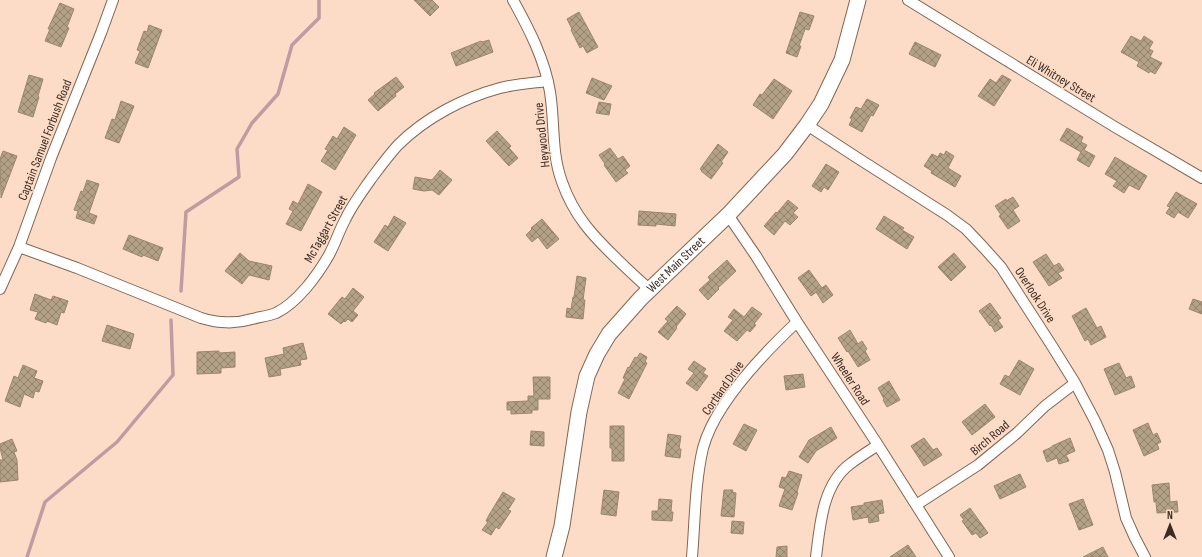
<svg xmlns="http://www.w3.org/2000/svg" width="1202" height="557" viewBox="0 0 1202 557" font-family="'Sofia Sans Condensed',sans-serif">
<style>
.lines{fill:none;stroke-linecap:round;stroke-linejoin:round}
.stream{stroke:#bf9ba2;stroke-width:3.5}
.building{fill:url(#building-cross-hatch);stroke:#9a876a}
.street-casing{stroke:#826552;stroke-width:12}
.secondary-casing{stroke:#826552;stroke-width:17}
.street{stroke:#fff;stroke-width:10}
.secondary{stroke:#fff;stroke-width:15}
.labels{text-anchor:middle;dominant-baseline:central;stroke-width:3;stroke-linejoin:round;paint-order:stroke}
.street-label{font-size:13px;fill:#392c24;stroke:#fddcc7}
</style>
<defs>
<pattern id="building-cross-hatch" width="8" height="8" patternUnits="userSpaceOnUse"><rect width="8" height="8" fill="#b3a185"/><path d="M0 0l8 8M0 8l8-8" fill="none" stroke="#93836d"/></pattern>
</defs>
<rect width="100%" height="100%" fill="#fddcc7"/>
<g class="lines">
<!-- stream -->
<path class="stream" d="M181 291 186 212 239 177 237 149 252 123 278 94 292 45 319 18V0
M27 557 45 502 117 442 173 375 171 320"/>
</g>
<!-- building -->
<path class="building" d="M414 0H432L439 7 430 16Z
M60 3 74 9 67 27 69 28 61 47 45 41 50 29H48Z
M579 12 598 47 587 53 583 46 580 48 571 30 572 29 567 19Z
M800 12 814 16 809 30 805 29 799 46H801L797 57 786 53Z
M149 25 162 30 148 68 135 63 140 51 137 50 144 31 147 32Z
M1131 36 1141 41 1144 36 1153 42 1149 49 1153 51 1150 57 1162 63 1155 74 1150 71 1149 73 1137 66 1139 62 1121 52Z
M489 40 493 52 456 66 451 53 481 41 482 42Z
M915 42 941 55 935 67 909 54Z
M29 75 43 79 38 96 39 97 33 117 18 112Z
M1002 75 1011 80 994 106 978 96 990 79 996 83Z
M396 77 404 87 395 94 396 96 378 111 368 100 375 94 374 93Z
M592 78 612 86 604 100 586 93Z
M774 79 792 91 773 119 753 105 760 94 762 95Z
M867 99 879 105 873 116 871 115 862 132 849 125 852 119 850 118 856 107 861 109Z
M121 101 134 106 119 143 105 138 112 119 115 120Z
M599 102 611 104 609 115 596 113Z
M344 127 356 135 335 170 321 161 328 150 325 149 333 136 337 139Z
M1067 128 1083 137 1081 142 1087 145 1084 150 1095 156 1089 167 1077 160 1081 152 1060 140Z
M497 131 511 146 509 148 518 158 509 166 486 141Z
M718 144 728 152 721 162 723 163 711 179 701 171 702 170 700 169Z
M610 148 618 159 623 156 630 166 625 170 628 173 616 182 604 165 605 164 599 155Z
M3 151 17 156 1 198 0 159Z
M946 151 954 156 948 168 961 176 955 187 931 173 932 171 924 166 932 154 938 157 940 153 944 155Z
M1115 157 1147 176 1139 190 1129 185 1124 193 1113 186 1117 181 1105 174Z
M826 164 839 172 828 190 824 187 821 192 812 186Z
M440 170 452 180 439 195 432 190 424 191 413 189 415 177 432 180Z
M87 180 99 184 89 213 97 216 94 224 76 218 78 211 74 210 81 191 83 192Z
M308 184 322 192 301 231 286 224 293 211 289 209 293 201 298 204Z
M1176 192 1197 204 1188 218 1178 212 1174 218 1166 213 1170 207 1167 206Z
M1013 197 1019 206 1013 210 1020 221 1008 229 999 216 1001 215 995 206 1006 199V201Z
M788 200 798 208 793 213 798 217 790 225 785 221 774 235 764 226 776 212 777 213Z
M639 211 676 214 675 226 656 224V226L638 225Z
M394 216 406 223 388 251 374 242 385 225 388 227Z
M884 216 904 228 902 230 914 237 907 249 876 229Z
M542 219 559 239 547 249 538 237 532 242 526 235 532 229 531 228Z
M129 235 163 248 158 261 143 255 142 257 123 249Z
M240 253 249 261 272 266 269 280 249 275 242 284 225 271Z
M954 253 966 267 951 281 938 267Z
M1046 254 1054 266 1059 263 1064 270 1058 273 1062 278 1049 286 1033 262Z
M727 260 736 271 718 288 719 289 708 300 699 290 710 280 708 277Z
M809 270 822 288 811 296 798 278Z
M577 276 586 278 583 300H585L583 319 566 317 567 308 571 309 573 297H574Z
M826 285 833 295 823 303 816 292Z
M353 288 364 297 353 311 358 315 352 322 348 319 345 322 344 321 341 324 328 314 342 297 345 299Z
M35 294 51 300 53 296 68 301 64 313 61 312 57 325 47 321 46 323 35 319 38 312 30 310Z
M1193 299 1202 302V314L1189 309Z
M990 303 1001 318 998 320 1003 327 995 332 991 325 990 326 979 311Z
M677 306 686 314 676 327 677 328 668 340 658 332 668 321 665 319Z
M752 307 762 314 754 324 756 325 750 332 747 330 737 341 724 331 733 320 728 317 734 309 744 317Z
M1086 308 1097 328 1101 326 1106 337 1091 345 1088 339 1085 341 1072 316Z
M107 325 134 334 130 349 102 341Z
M850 330 858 344 862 341 867 349 865 351 870 360 858 367 848 351 847 352 838 338Z
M303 343 307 359 300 360 301 365 280 369 281 375 269 377 265 358 284 354 283 348Z
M219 351V353L235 352V367L221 368V373L197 374V352Z
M640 353 647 357 645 362 647 363 629 399 618 393 625 379 623 378 628 367 629 368 635 357 637 358Z
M1019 360 1034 369 1020 395 1000 384 1005 375 1009 377Z
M694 361 706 369 703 373 708 376 697 391 686 383 694 373 688 369Z
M1119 363 1126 378 1131 376 1135 387 1115 395 1104 369Z
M23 365 37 371 34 378 43 381 39 392 35 391 33 398 24 394 20 407 5 401 14 376 18 378Z
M803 374 805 387 786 390 784 376Z
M533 377H550V399H538V410H532V413L511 414V410H507V402L528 401V396H534Z
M889 381 900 400 887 407 883 400 884 399 878 388Z
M985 404 995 417 972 435 962 422Z
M1148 423 1153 435 1157 433 1161 442 1157 444 1159 449 1144 456 1133 430Z
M744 424 757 430 746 451 733 444Z
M610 426H624V461H612V448H610Z
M831 427 837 438 816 451 808 463 799 457 809 440Z
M531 431 544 432V446L530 445Z
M668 434 681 436 679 449H681L680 458 665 456Z
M924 438 933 450 937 448 942 455 924 466 911 446Z
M1070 438 1075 451 1066 455 1069 461 1059 464 1057 458 1047 462 1043 451 1052 447V446Z
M12 439 17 451 14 452 17 460 18 480 0 482V460H3L0 448V444Z
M789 471 802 475 797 492 798 493 792 510 779 506 785 489 779 487 782 477 786 478Z
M1020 474 1026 487 1000 499 994 486Z
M1169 483 1170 502 1177 501 1178 512 1157 513 1156 502H1154L1152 485Z
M604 490 619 492 616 516 601 514Z
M724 490H733L732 492 736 493 734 517 721 516Z
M503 492 515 499 508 510 511 511 499 529 496 527 491 535 482 530 488 522 486 521 489 515Z
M659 499 672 500 671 512H673L672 521 652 520V511H658Z
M1083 499 1093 525 1079 530 1069 504Z
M882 500 884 513 878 514 879 521 869 523 868 517 853 520 851 507 864 505V503Z
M970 508 988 533 980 538 976 533 972 535 962 521 964 520 960 515Z
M732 521 744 522 743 534 731 533Z
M908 545 916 557H890Z
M787 546V557H776L777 547Z
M1103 547 1108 557H1083Z"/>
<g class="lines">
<defs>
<path id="street" d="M513 0C529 29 545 60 550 92 555 123 551 152 562 182 574 216 593 236 618 260 628 270 638 279 649 289
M908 0 1115 127 1202 178
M807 125 856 157 947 215 966 229 984 248 1001 267 1052 346 1075 383 1095 421 1108 450 1115 472 1126 518 1135 538 1145 557
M728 215 756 256 797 322 878 445 949 557
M19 247 77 268 201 318C208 320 215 322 222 322 232 323 242 322 252 319 260 317 268 316 276 313 297 303 317 276 329 255 335 244 339 231 345 220 352 205 362 192 371 179 380 167 388 156 398 145 425 118 463 98 500 88 516 84 532 83 548 81
M0 289 19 247 51 158 101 33 113 0
M916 505 978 465 1017 433 1045 406 1075 383
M692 557C695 521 695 482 703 448 715 403 764 353 797 322
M816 557C820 526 822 485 850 464 859 457 869 451 878 445"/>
<g id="secondary">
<path id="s1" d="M554 557 562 526 579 412 587 376 597 354 609 334 641 298 728 215 785 154 807 125 821 104 842 60 858 0"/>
</g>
</defs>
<!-- street casing -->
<use href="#street" class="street-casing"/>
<!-- secondary casing -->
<use href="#secondary" class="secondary-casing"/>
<!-- street -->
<use href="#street" class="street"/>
<!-- secondary -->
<use href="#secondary" class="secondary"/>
</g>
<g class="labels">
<!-- street labels -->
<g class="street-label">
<text transform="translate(1061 79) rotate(31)">Eli Whitney Street</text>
<text transform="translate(542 135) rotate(-96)">Heywood Drive</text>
<text transform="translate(45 140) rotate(-69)">Captain Samuel Forbush Road</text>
<text transform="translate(326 229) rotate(-61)">McTaggart Street</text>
<text stroke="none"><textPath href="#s1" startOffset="328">West Main Street</textPath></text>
<text transform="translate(1035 295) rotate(57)">Overlook Drive</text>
<text transform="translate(850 379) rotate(57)">Wheeler Road</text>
<text transform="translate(723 388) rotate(-55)">Cortland Drive</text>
<text transform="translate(990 438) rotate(-40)">Birch Road</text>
</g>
</g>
<!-- north arrow -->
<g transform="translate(1170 525)" stroke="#fddcc7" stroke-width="3" paint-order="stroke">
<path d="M0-3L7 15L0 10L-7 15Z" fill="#392c24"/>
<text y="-6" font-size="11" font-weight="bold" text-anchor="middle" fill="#392c24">N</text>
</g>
</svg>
